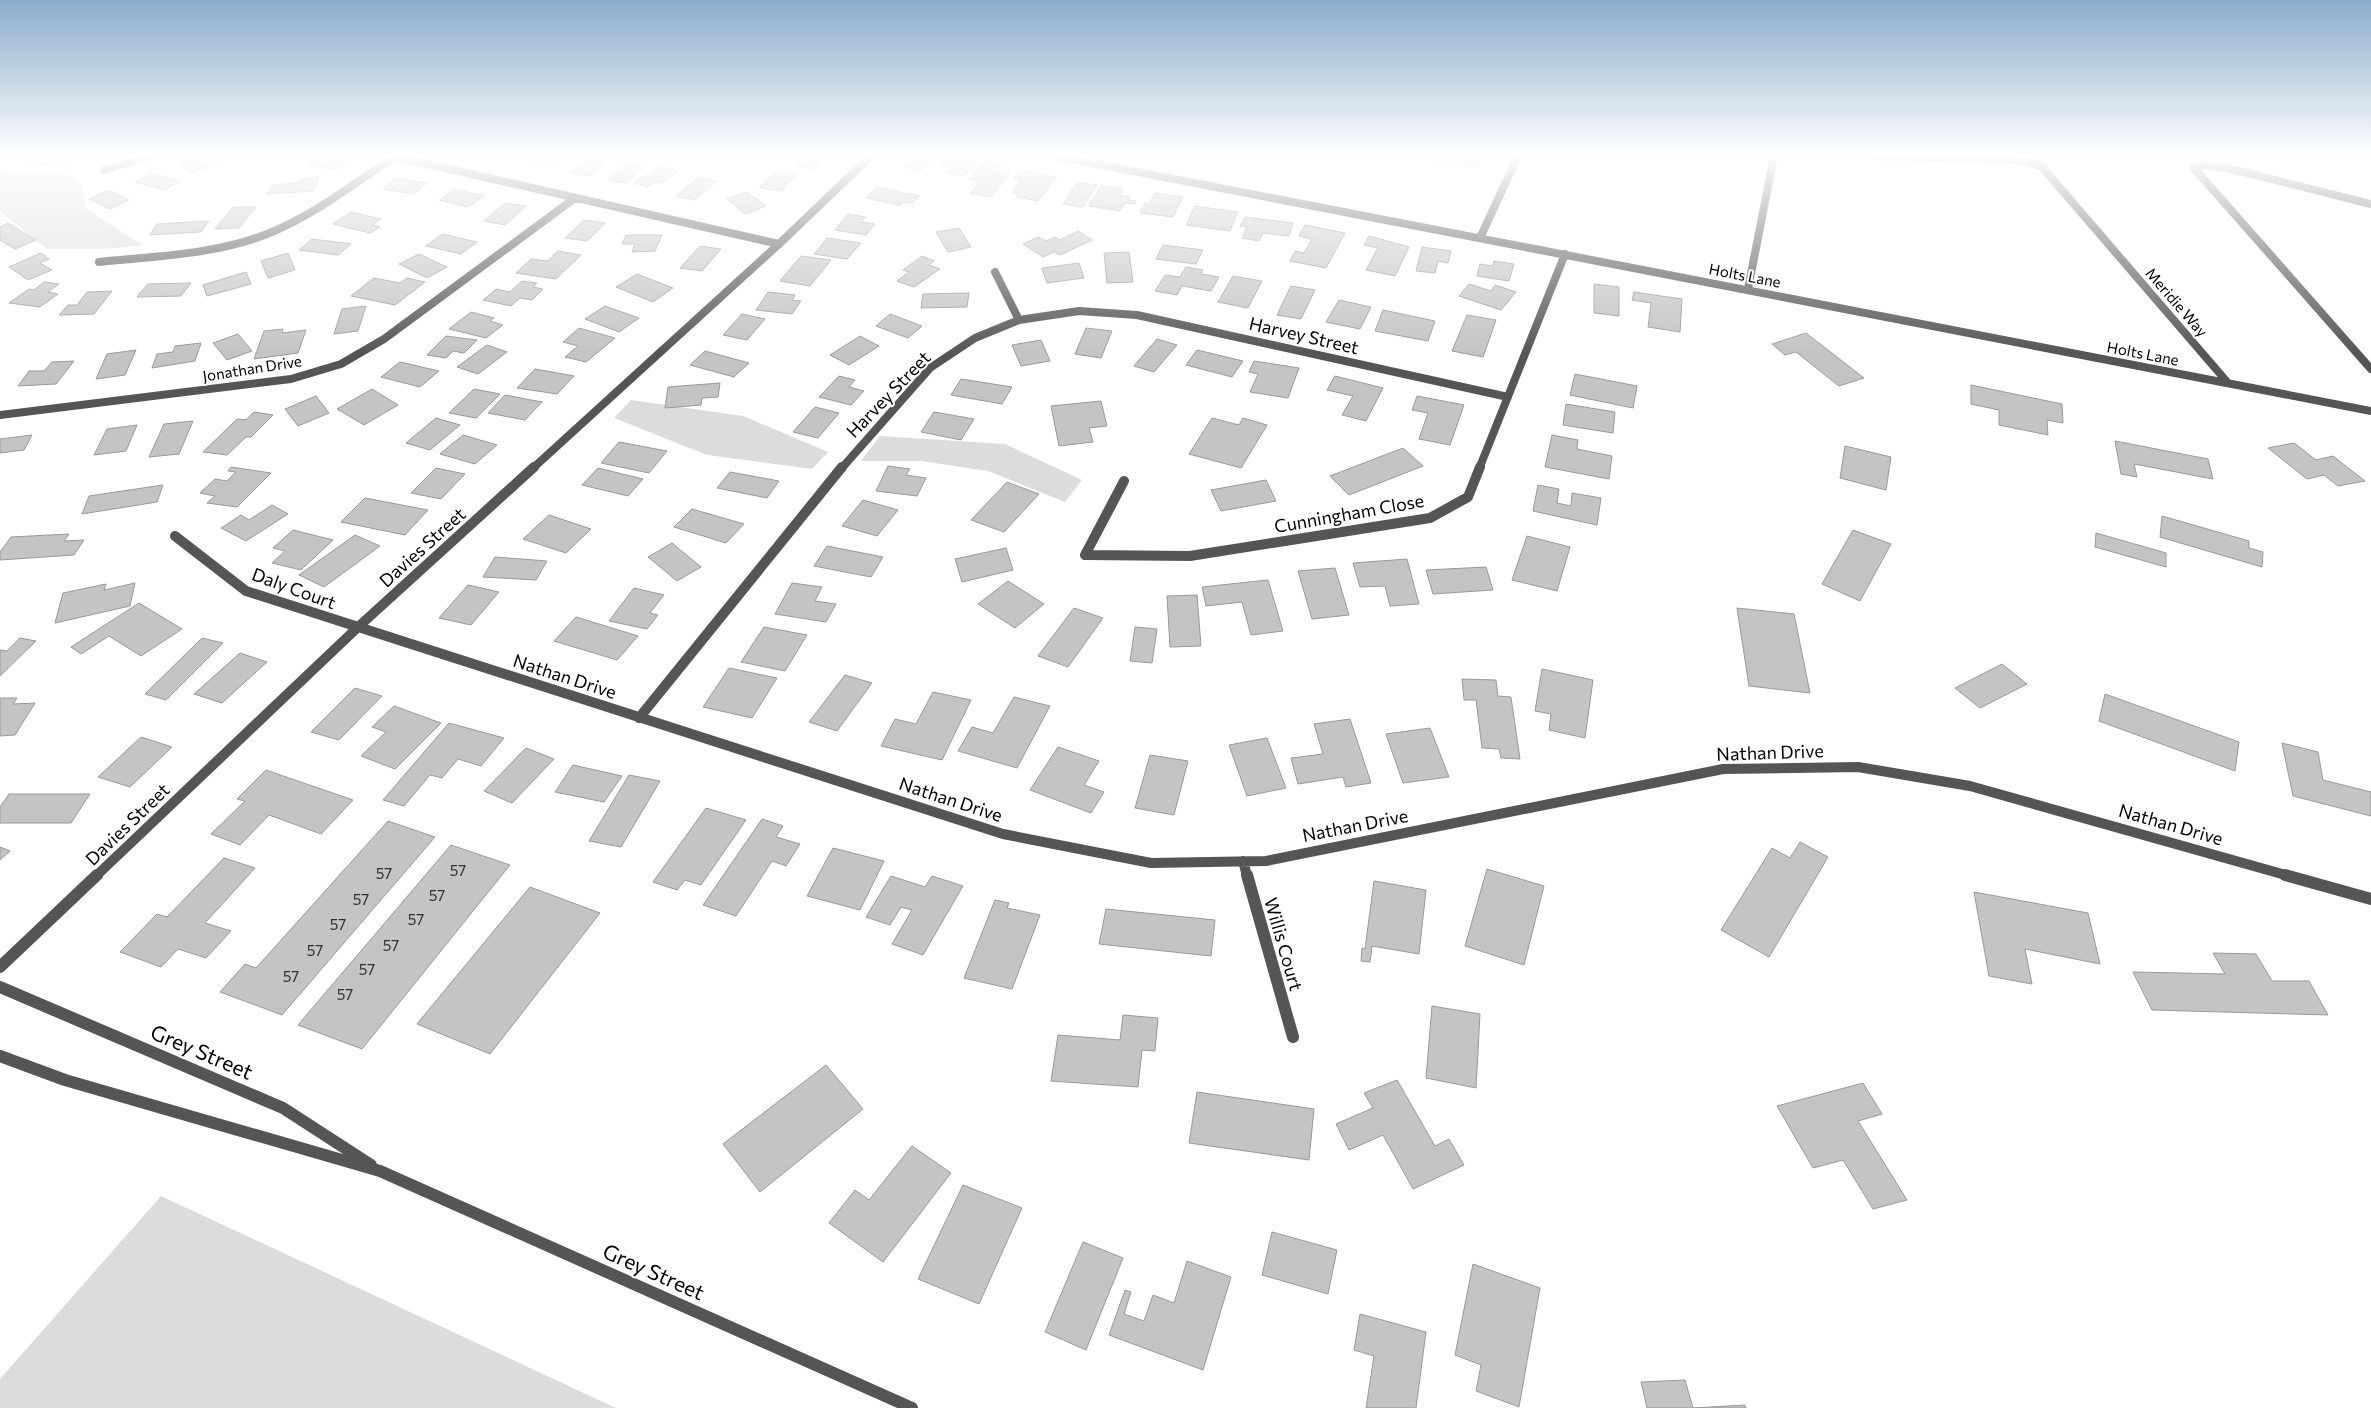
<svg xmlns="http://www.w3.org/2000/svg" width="2371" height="1408" viewBox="0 0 2371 1408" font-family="Commissioner,sans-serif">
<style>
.green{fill:#dcdcdc}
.building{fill:#c4c4c4;stroke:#999}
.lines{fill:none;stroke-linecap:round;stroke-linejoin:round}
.minor-far2{stroke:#555;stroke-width:8}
.minor-far1{stroke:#555;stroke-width:10}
.minor{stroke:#555;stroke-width:12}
.tertiary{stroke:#555;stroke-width:12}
.labels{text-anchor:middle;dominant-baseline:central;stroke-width:4;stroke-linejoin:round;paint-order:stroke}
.far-street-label{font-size:15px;fill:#000;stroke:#fff}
.number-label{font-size:15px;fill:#313131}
.street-label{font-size:18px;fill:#000;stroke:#fff}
.near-street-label{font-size:21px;fill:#000;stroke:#fff}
</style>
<rect width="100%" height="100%" fill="#fff"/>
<!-- green -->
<path class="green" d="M0 166 5 171 68 175 82 184 86 209 143 245 106 249H47L0 211Z
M631 400 743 416 828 452 812 469 707 455 614 418Z
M880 436 1005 444 1082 480 1065 502 988 471 921 461H861Z
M161 1196 616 1408H0V1379Z"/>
<!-- building -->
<path class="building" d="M34 156H71L64 164 26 165Z
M197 156H212L220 162 192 173 178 164Z
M319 156H330L352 160 339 170 307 165Z
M538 156H565L555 162 551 160 540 166 529 162Z
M588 156 610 158 590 176 570 173Z
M803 156H826L815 169 795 166Z
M908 156H936L920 171 904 167 911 161 905 160Z
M949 156 977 161 964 176 945 173 950 167 941 166Z
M1427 156H1477L1482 157 1477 168 1426 159Z
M984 160 1002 163 996 170 1010 173 991 197 970 193 980 181 969 179Z
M628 161 646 164 626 183 608 180Z
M660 166 678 172 661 183 656 181 647 187 634 183Z
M1020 170 1057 177 1038 201 1016 197 1019 193 1012 192 1021 180 1013 179Z
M775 171 797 174 781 191 759 188Z
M151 173 180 181 164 190 135 182Z
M319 177 313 191 267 194 272 185 298 183 301 179Z
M698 177 716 181 695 200 676 196Z
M396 178 427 183 414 194 383 189Z
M1077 182 1097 185 1083 207 1063 204Z
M1101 186 1123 189 1120 195 1130 197 1128 200 1136 201 1135 204 1125 203 1120 211 1089 206Z
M877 187 920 196 912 203 904 202 900 205 866 198Z
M455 189 484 196 468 207 439 200Z
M109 190 129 200 110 209 89 199Z
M747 192 766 206 745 214 727 199Z
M1155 193 1183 197 1173 217 1140 213 1145 203 1149 204Z
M505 203 526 206 505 225 484 221Z
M1195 206 1238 212 1230 231 1186 225Z
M233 207H256L239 228 215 229Z
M351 212 381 219 373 225 380 227 370 233 333 224Z
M848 214 866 217 861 222 875 224 866 235 835 230Z
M1245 217 1293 223 1289 236 1263 233 1259 241 1242 238 1247 227 1240 226Z
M584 220 605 223 587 241 565 238Z
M209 221 201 232 150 235 157 224Z
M8 223 36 240 15 249 0 240V227Z
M1305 225 1345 233 1326 268 1290 261 1295 251 1304 253 1312 239 1299 236Z
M959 228 971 247 948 252 936 232Z
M1078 231 1092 240 1060 255 1054 252 1043 257 1023 244 1038 237 1046 241 1055 237 1060 240Z
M442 234 477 242 461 254 426 246Z
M626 235H662L655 251 632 252 635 244H622Z
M1369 236 1409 247 1395 276 1366 270 1378 248 1364 245Z
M827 238 861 243 847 259 814 254Z
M312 239 351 244 338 255 299 250Z
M1163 245 1203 250 1196 264 1156 259Z
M700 246 721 249 702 271 680 268Z
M1422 247 1451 251 1448 263 1438 261 1435 273 1416 271Z
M558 251 581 255 556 279 516 273 531 259 548 261Z
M1129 252 1133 282 1107 283 1104 253Z
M41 253 49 259 40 263 52 270 28 280 9 267Z
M288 253 295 270 268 278 261 261Z
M419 254 447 267 427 278 399 264Z
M801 256 831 260 810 286 780 281Z
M922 256 934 261 929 265 940 269 914 287 897 281 909 272 903 270Z
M1494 261 1514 264 1509 281 1477 276 1480 264 1493 266Z
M1079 263 1084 278 1047 283 1042 268Z
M1186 267 1203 270 1201 274 1219 277 1211 291 1182 286 1177 295 1155 291 1165 275 1180 277Z
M246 272 251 284 207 296 203 285Z
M637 274 673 288 653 302 616 287Z
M1233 276 1262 281 1248 308 1218 302Z
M374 278 400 283 407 278 425 282 395 305 351 296Z
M522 281 537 283 533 287 543 289 532 300 520 298 511 306 483 300 496 289 510 292Z
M44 282 59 284 48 292 58 294 40 307 9 303 29 289 34 290Z
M191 283 181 296 137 297 148 284Z
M1469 284 1491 291 1495 285 1516 292 1501 310 1459 296Z
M1594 284 1619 287V316L1594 313Z
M1291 286 1315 290 1301 319 1277 315Z
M112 291 94 314 59 315 68 305H77L87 292Z
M768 292 795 295 792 300 801 301 792 314 756 310Z
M1634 292 1682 299 1680 332 1648 327 1651 303 1632 300Z
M969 293 967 307 921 308 923 294Z
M1339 300 1371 307 1360 329 1326 322Z
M366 306 358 331 334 334 342 309Z
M605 306 639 318 619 332 585 319Z
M1383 310 1435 321 1428 341 1375 331Z
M471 312 494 318 490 321 503 325 486 338 449 329Z
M742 314 765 319 747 340 723 335Z
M890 314 922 326 908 338 876 326Z
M1467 315 1496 320 1483 357 1452 351Z
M579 328 615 338 586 362 565 357 578 346 563 342Z
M1086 328 1112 331 1101 358 1075 354Z
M283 329 282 333 306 330 298 353 254 359 264 331Z
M1806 333 1864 378 1839 386 1796 352 1785 355 1772 344Z
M238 334 252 351 227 360 213 343Z
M446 336 477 340 464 353 453 351 446 358 427 355Z
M860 336 879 346 849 365 830 355Z
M1157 339 1177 345 1154 372 1134 366Z
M1041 340 1050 361 1021 366 1012 345Z
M201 343 195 361 152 368 157 354 173 352 175 346Z
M487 345 507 352 478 374 457 367Z
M136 350 125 375 96 379 107 354Z
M1197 350 1243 361 1232 377 1186 365Z
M705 351 749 363 734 377 690 365Z
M74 361 56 384 18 386 29 371H44L52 362Z
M1254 361 1299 368 1288 398 1250 392 1258 374 1249 372Z
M400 362 439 371 420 387 381 377Z
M535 369 574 376 557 394 517 388Z
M1575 374 1637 386 1633 408 1570 395Z
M839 376 855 380 849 387 864 391 851 405 819 397Z
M1335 376 1383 388 1366 421 1342 415 1353 396 1327 390Z
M961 379 1012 387 1002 404 951 395Z
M720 383 718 397 702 398 701 405 665 408 668 387Z
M1971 385 2062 404 2063 423 2047 420 2048 435 1999 425V410L1971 404Z
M372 389 398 405 364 425 337 409Z
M474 389 500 394 476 418 449 413Z
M505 395 542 402 525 420 488 413Z
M316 396 329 413 298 426 285 409Z
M1417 396 1464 405 1450 445 1419 439 1428 413 1412 410Z
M1101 401 1107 426 1089 428 1093 442 1059 446 1051 406Z
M1566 404 1615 412 1613 433 1563 425Z
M815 407 839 413 818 438 793 432Z
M254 412 273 415 251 437H246L227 455 203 452 237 419 246 420Z
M934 412 974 419 961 440 921 432Z
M436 418 460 425 430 450 406 443Z
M1212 418 1239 425 1243 418 1267 425 1241 468 1189 454Z
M193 421 179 454 149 457 164 424Z
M137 425 126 451 94 455 107 429Z
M32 435 24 450 0 453V439Z
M463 435 497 445 475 464 440 454Z
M1552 435 1578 440 1577 449 1612 456 1609 479 1545 467Z
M2115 441 2208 459 2213 479 2134 464 2137 477 2121 474Z
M619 442 667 451 649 473 601 463Z
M2294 443 2316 460 2333 456 2365 481 2338 486 2324 475 2307 479 2268 448Z
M1845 446 1891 457 1886 490 1840 478Z
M1403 448 1423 466 1349 495 1330 476Z
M888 466 910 469 906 475 926 478 917 496 876 491Z
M231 467 271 473 237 507 207 503 215 496 200 493 215 479 227 481 236 472 228 471Z
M436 468 465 474 441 499 411 493Z
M598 468 643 479 628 496 582 485Z
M730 472 779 481 767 498 717 488Z
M1266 480 1276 501 1221 511 1211 490Z
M1007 482 1039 494 1004 532 971 520Z
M163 485 157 502 82 514 89 496Z
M1538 485 1559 489 1557 503 1571 506 1572 493 1601 498 1597 525 1533 511Z
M365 498 428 510 405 535 341 522Z
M863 500 898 510 877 536 842 526Z
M272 505 288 514 246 541 221 528 241 515 249 520Z
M692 509 744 524 726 543 674 527Z
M549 515 591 529 566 553 523 539Z
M2162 516 2249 541V548L2263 552 2262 567 2160 537Z
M293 530 333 540 301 570 272 563 285 551 273 548Z
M1853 530 1891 544 1860 601 1822 584Z
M2096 533 2166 553V567L2095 547Z
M69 534 64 541 84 540 74 555 0 560V552L11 537Z
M355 535 380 546 324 587 299 575Z
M1527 536 1570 547 1557 591 1512 580Z
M672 543 701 567 677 581 648 557Z
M827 546 883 557 871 577 814 566Z
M1006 548 1013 570 962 582 955 559Z
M495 557 547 561 536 580 483 577Z
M1407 559 1419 604 1390 606 1385 586 1360 587 1353 563Z
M1486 567 1493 590 1433 594 1426 570Z
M1335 568 1349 615 1312 619 1298 571Z
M1268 580 1283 631 1251 635 1242 602 1206 606 1202 587Z
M1008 581 1044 604 1015 628 978 604Z
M135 583 130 606 55 623 63 593 106 584 104 590Z
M792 583 822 587 815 601 836 604 826 622 775 614Z
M468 585 499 592 471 625 439 618Z
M634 588 664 595 650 613 658 615 647 629 609 621Z
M1197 595 1201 646 1170 647 1167 596Z
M139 603 182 629 141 656 109 636 81 654 71 647Z
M1074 608 1103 618 1068 667 1038 656Z
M1737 608 1794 614 1810 693 1749 686Z
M576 617 638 636 617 660 554 641Z
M764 627 807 635 785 671 741 662Z
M1135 627 1157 629 1152 663 1130 661Z
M20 638 36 641 0 676V650L7 651Z
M202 638 223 643 166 700 145 694Z
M240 653 267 662 222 703 194 694Z
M2002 664 2027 684 1980 708 1955 688Z
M729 668 777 678 752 718 703 707Z
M1542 669 1593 680 1585 738 1549 730 1551 714 1535 711Z
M845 675 872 683 837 731 809 722Z
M1462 679 1496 680 1498 696 1511 697 1520 759 1501 758 1499 749 1482 748 1476 700H1464Z
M355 688 382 696 339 740 311 732Z
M933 692 971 700 942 760 881 746 895 719 916 724Z
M2105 694 2239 742 2235 771 2099 721Z
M1014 697 1050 706 1017 768 958 751 972 727 993 733Z
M0 698H17L13 704 35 703 15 735 0 736Z
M394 706 441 723 395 769 361 756 386 732 372 727Z
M1350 719 1371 783 1346 787 1343 777 1298 784 1291 758 1323 754 1314 724Z
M449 723 504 738 481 766 458 759 442 778 430 775 404 806 383 800Z
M1430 728 1449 777 1403 783 1386 734Z
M141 737 172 747 130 787 98 777Z
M1267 738 1286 788 1247 796 1229 745Z
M2282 743 2318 752 2323 780 2371 792V816L2293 796Z
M1058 747 1099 761 1084 785 1104 792 1091 813 1030 790Z
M526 748 554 759 512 803 484 791Z
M1150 755 1188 761 1174 815 1135 808Z
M573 765 622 776 604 802 555 792Z
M266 770 353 800 321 834 269 815 240 845 211 834 245 801 237 799Z
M629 775 660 781 621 847 589 841Z
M9 794H90L71 823H0V807Z
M706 808 746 820 701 885 685 880 677 890 653 882Z
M762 819 783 826 776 837 800 844 786 866 772 861 736 916 703 905Z
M388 821 435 837 282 1015 220 992 245 964 256 968Z
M1800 842 1828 857 1769 957 1721 930 1772 848 1790 858Z
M451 845 510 865 362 1049 298 1025Z
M0 847 10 851 0 860Z
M833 848 884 861 860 910 807 896Z
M224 858 255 868 205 923 231 931 206 958 178 949 161 967 120 952 157 914 167 917Z
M1487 869 1544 886 1524 965 1465 946Z
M891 876 925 887 932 876 963 886 923 955 892 944 912 910 901 907 890 925 866 917Z
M1374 881 1426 890 1419 954 1372 946 1370 962 1361 961 1362 948 1365 949Z
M530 887 600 913 490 1054 417 1024Z
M1974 892 2088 913 2100 964 2025 949 2032 984 1989 976Z
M995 900 1009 903 1007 908 1040 915 1012 989 964 978Z
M1106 909 1215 920 1211 956 1099 944Z
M2213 953 2256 954 2272 981H2309L2328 1015 2152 1010 2133 972 2225 974Z
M1432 1006 1480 1014 1476 1088 1426 1078Z
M1123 1015 1158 1018 1155 1051 1142 1050 1138 1087 1051 1081 1058 1035 1120 1040Z
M826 1065 863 1109 760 1192 723 1144Z
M1397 1080 1435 1146 1449 1139 1464 1165 1413 1189 1383 1135 1349 1150 1336 1124 1373 1108 1364 1093Z
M1863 1083 1882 1114 1858 1121 1907 1200 1873 1209 1843 1160 1813 1168 1777 1106Z
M1197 1092 1314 1109 1309 1160 1189 1143Z
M912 1146 951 1173 883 1262 829 1223 855 1190 869 1200Z
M963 1185 1022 1208 979 1304 918 1279Z
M1272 1232 1337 1250 1328 1294 1262 1275Z
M1083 1242 1123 1258 1086 1350 1045 1332Z
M1187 1261 1231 1277 1203 1370 1109 1335 1125 1290 1131 1292 1124 1314 1144 1321 1153 1295 1174 1303Z
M1473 1264 1540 1288 1519 1407 1476 1391 1481 1365 1455 1355Z
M1360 1314 1426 1332 1416 1408H1366L1374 1356 1354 1350Z
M1685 1380 1693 1408 1745 1405 1746 1408H1647L1641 1382Z"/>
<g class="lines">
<!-- minor-far2 -->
<path class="minor-far2" d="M392 156 779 244
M1055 156 2371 411
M1868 156 2010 160 2027 162 2042 167 2228 383
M104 170 150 156
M2371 204 2227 168 2206 165 2193 167 2371 369
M1480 238 1518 156
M99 262C155 256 214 255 267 234 313 216 353 184 394 157
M995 272 1019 320
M1748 289 1774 156
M0 415 291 379 341 364 384 339 575 198
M532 469 779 244 871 156
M841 469 930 368 975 338 1019 320 1079 311 1137 315 1508 397
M1479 469 1565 254"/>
<!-- minor-far1 -->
<path class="minor-far1" d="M1124 481 1085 555 1190 556 1430 518 1468 497 1480 467
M175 536 246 591 1003 834 1151 863 1266 861 1723 769 1858 767 1970 786 2289 876
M639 718 842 467
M1243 861 1247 876
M96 876 357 628 534 467"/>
<!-- minor -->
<path class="minor" d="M1247 875 1293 1037
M2285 875 2371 899
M0 967 97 875"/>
<!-- tertiary -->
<path class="tertiary" d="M0 987 283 1108 371 1165
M0 1056 65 1080 380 1171 912 1408"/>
</g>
<!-- sky -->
<linearGradient id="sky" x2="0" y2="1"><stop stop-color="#8cadcc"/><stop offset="0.44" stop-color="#fff"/><stop offset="1" stop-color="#fff" stop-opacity="0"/></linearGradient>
<rect width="2371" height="353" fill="url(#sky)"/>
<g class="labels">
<!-- far-street labels -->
<g class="far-street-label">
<text transform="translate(1745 275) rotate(11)">Holts Lane</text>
<text transform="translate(2177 302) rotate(49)">Meridie Way</text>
<text transform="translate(2143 353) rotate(11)">Holts Lane</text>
<text transform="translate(252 368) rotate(-9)">Jonathan Drive</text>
</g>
<!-- number labels -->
<g class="number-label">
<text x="458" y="870">57</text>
<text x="384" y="873">57</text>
<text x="437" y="895">57</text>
<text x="361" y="899">57</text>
<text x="416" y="919">57</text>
<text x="338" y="924">57</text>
<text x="391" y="945">57</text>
<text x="315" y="950">57</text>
<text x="367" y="969">57</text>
<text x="291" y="976">57</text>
<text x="345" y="994">57</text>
</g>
<!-- street labels -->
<g class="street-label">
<text transform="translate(1304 335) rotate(13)">Harvey Street</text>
<text transform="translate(888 394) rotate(-46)">Harvey Street</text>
<text transform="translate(1349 513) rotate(-10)">Cunningham Close</text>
<text transform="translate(422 547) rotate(-42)">Davies Street</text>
<text transform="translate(294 588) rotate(20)">Daly Court</text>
<text transform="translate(565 676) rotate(18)">Nathan Drive</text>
<text transform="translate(1770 752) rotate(-2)">Nathan Drive</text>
<text transform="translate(951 799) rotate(18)">Nathan Drive</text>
<text transform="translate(127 824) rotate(-44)">Davies Street</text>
<text transform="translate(2171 824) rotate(16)">Nathan Drive</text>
<text transform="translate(1355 825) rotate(-11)">Nathan Drive</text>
<text transform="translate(1284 944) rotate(74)">Willis Court</text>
</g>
<!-- near-street labels -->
<g class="near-street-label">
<text transform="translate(202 1051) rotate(23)">Grey Street</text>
<text transform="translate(654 1271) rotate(24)">Grey Street</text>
</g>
</g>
</svg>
